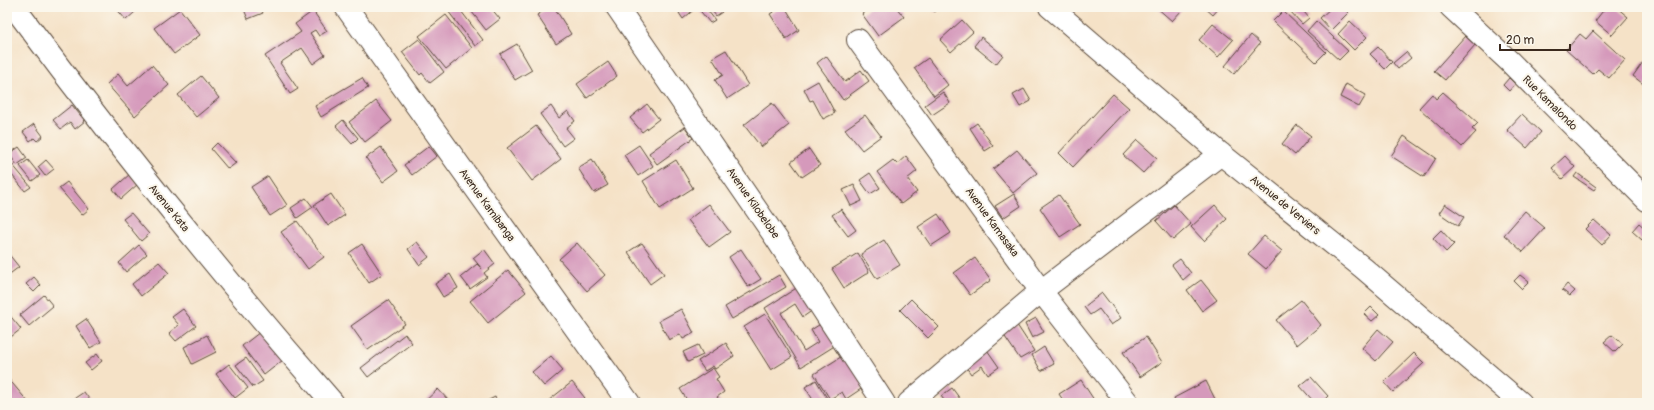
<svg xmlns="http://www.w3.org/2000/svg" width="1654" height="410" viewBox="0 0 1654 410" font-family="Pangolin,sans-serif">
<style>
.building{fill:#d599bb}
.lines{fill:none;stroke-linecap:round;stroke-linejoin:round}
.street-casing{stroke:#574637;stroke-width:24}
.street{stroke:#fff;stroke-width:22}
.labels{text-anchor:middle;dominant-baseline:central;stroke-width:4;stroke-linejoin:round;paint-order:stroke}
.street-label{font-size:11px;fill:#3b2a1e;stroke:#fbf7ec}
</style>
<rect width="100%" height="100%" fill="#fbf7ec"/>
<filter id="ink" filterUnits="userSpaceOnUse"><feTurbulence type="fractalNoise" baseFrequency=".025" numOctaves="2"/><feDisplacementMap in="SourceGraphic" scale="8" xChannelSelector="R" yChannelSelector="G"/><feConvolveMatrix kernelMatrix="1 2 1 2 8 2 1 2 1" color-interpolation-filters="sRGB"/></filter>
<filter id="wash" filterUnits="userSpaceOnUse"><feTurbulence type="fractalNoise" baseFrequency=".012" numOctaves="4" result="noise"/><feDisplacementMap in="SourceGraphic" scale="16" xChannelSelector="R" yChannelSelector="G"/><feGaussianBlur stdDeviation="0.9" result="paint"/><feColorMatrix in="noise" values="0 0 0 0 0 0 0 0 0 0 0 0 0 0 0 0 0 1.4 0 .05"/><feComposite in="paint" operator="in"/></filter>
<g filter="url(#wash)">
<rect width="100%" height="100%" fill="#f5e2c7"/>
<g id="blocks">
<!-- building -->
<path class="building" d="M115 7H131L135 12 126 20Z
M243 7H260L263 13 248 19Z
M453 7H458L483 40 475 46 448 11Z
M468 7H490L500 19 486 30Z
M549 7H554L571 34 556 44 537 15Z
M687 7H705L715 20 710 23 697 7 683 19 679 13Z
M709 7H719L722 12 716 16Z
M781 7H785L799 30 786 39 770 14Z
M871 7H896L904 17 878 36 862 14Z
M929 7H940L935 12Z
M1156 7H1178L1182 10 1172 21Z
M1204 7H1220L1213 15Z
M1292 7H1300L1309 18 1302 24 1289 10Z
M1332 7H1342L1348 13 1331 30 1320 18Z
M1606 7H1616L1628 17 1612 35 1595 21Z
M180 9 200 35 174 54 154 28Z
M313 11 327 31 319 36 315 30 310 33 325 55 313 64 302 48 280 63 298 89 290 94 265 56 301 32 295 24Z
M1283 11 1326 52 1316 62 1273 21Z
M446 15 472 48 446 69 419 36Z
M962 20 973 32 951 52 940 40Z
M1316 21 1348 51 1339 60 1307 31Z
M1350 21 1367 37 1354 50 1338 34Z
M1213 24 1233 40 1218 57 1199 40Z
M1593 31 1625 60 1609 78 1598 69 1593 74 1566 50 1580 34 1586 39Z
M1251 35 1260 43 1234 74 1225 66Z
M1465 36 1475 45 1445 80 1434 71Z
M981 37 1003 55 996 64 974 46Z
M419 39 444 72 430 83 422 73 420 75 402 52Z
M517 44 532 70 515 80 500 54Z
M1378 47 1392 62 1385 69 1370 54Z
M726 50 748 85 727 99 715 80 723 75 712 58Z
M1406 52 1411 58 1398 69 1393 63Z
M826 56 845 82 861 70 869 81 843 100 817 63Z
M928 58 948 85 934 96 914 68Z
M608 62 617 76 587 98 577 84Z
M1643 62 1647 65V87L1633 76Z
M152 65 169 85 135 116 107 84 118 74 128 86Z
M201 76 219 98 196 117 178 95Z
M362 78 368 88 321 117 315 106Z
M1509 78 1515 84 1509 91 1503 85Z
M818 81 835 113 823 119 813 100 810 101 804 89Z
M1346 84 1366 95 1359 107 1340 97Z
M1024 89 1031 101 1020 107 1013 95Z
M943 92 950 103 932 115 925 105Z
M1443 92 1478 123 1472 129 1476 132 1462 147 1419 108 1432 94 1436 99Z
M1113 94 1129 108 1073 167 1059 153Z
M376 101 392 121 365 142 349 122Z
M772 103 789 125 761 147 744 125Z
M647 104 659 119 642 132 630 118Z
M72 105 85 121 75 129 70 122 61 129 53 120Z
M551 106 559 118 568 111 575 121 566 128 574 138 563 146 540 114Z
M1522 114 1541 132 1527 148 1507 130Z
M865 115 881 136 862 150 845 129Z
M343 120 358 138 352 144 336 126Z
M977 123 993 146 985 151 970 128Z
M34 124 43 136 37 141 34 138 30 141 23 132Z
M1297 125 1311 136 1295 155 1282 144Z
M536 126 561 159 532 181 507 148Z
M685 127 693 138 657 164 649 153Z
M1404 136 1436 158 1424 177 1391 156Z
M1137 140 1157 158 1143 173 1123 155Z
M217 143 236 163 228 169 211 149Z
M639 145 653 166 638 176 624 155Z
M429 146 437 156 412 175 404 165Z
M19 147 27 158 17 165 9 154Z
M381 147 398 171 383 182 366 158Z
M809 149 820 165 802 177 791 162Z
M1017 150 1037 173 1013 193 993 169Z
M906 156 917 171 907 179 917 192 901 204 877 172 893 160 897 164Z
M1565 156 1575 167 1562 179 1552 168Z
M7 158 31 187 25 191 7 169Z
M592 159 608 185 594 193 578 168Z
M28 160 40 175 32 181 20 166Z
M46 160 54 169 45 176 38 167Z
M676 160 693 188 660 209 643 181Z
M870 173 880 188 870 194 860 180Z
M1577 173 1596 187 1594 190 1574 177Z
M130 174 138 184 121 199 113 189Z
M268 176 287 205 270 216 251 187Z
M67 182 89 209 82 215 59 188Z
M854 185 862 201 851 206 843 190Z
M331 194 345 215 328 226 314 205Z
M1014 194 1021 206 1003 218 995 206Z
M1059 195 1080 224 1060 237 1040 208Z
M306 198 313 207 297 218 291 208Z
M709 204 730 232 709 247 688 220Z
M1445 204 1464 217 1458 226 1439 213Z
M1174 205 1191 224 1173 240 1156 221Z
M1215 205 1227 219 1204 241 1191 227Z
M841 209 856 230 848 236 832 215Z
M1525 211 1545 228 1523 252 1504 235Z
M131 213 149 234 141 241 123 219Z
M938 214 951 233 931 246 918 227Z
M1594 220 1611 235 1602 245 1585 229Z
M297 221 324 257 308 269 281 232Z
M1639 223 1647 230V234L1642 240 1632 231Z
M1441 230 1454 244 1446 252 1433 238Z
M1264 236 1282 251 1266 269 1248 254Z
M884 240 900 265 877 279 861 254Z
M417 242 429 257 419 265 408 249Z
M577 243 605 275 587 291 559 259Z
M642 243 664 274 650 284 628 252Z
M362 244 382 274 369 283 349 253Z
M139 245 147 254 126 272 119 263Z
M484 249 495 264 484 273 487 277 470 289 461 277 477 264 482 269 473 258Z
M741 249 761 279 748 287 729 257Z
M7 252 19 267 7 276Z
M858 253 869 272 844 288 832 269Z
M975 258 991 280 970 295 954 273Z
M1180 259 1191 273 1183 280 1172 265Z
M159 262 169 273 141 296 132 284Z
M508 270 526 292 488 323 470 301Z
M450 274 458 288 443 297 435 284Z
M779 275 786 287 732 319 725 307Z
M1520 275 1529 282 1522 289 1514 281Z
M34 277 41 285 34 292 26 284Z
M1201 280 1217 300 1202 311 1187 290Z
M1567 284 1575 291 1570 296 1562 290Z
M798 287 813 310 803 317 795 304 781 313 804 351 818 342 811 330 822 323 836 345 801 367 765 308Z
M1102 293 1121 318 1111 325 1099 309 1090 315 1084 307Z
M44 295 53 306 29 326 20 315Z
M911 299 939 327 928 338 900 310Z
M388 300 405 324 368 350 351 326Z
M1301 300 1321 325 1297 345 1276 320Z
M1371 307 1379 315 1372 321 1364 314Z
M183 309 196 326 176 341 169 333 179 325 172 317Z
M681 309 694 333 683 339 680 334 669 340 659 321Z
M7 312 21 329 7 340Z
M765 314 792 357 771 370 744 327Z
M1036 318 1044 332 1032 338 1025 324Z
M86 319 101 342 90 348 76 326Z
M1015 322 1034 351 1020 359 1001 331Z
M1378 329 1393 342 1376 361 1362 348Z
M260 332 283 360 264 375 242 346Z
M405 334 412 343 368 377 361 368Z
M207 335 216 352 192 364 184 347Z
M1612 335 1623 344 1615 352 1604 342Z
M1146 337 1162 362 1140 377 1123 352Z
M726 343 734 356 715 369 713 366 705 371 698 361Z
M698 345 703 355 688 362 683 352Z
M985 347 999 367 988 375 982 366 971 374 963 363Z
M1044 347 1054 364 1041 371 1032 355Z
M847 353 867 385 846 399 842 392 830 399 814 374Z
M1414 353 1424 363 1393 392 1384 382Z
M97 354 102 361 91 370 85 363Z
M551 356 563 370 544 386 532 372Z
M246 358 263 381 253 387 236 365Z
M229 364 248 388 235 398 216 374Z
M713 368 719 377 716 379 724 392 717 397 721 403H689L680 389Z
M7 377 29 403H7Z
M1311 377 1328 396 1321 403H1315L1300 386Z
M816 380 830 403H815L805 387Z
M1081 380 1096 403H1065L1059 394Z
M1206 381 1217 403H1176L1174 398Z
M572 382 585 398 579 403H550L548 401Z
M952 388 963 403H946L941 396Z
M438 389 449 401 447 403H423Z
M84 392 92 403H79L75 398Z
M495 397 498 403H483Z"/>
</g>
</g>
<g filter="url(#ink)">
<use href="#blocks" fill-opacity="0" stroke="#574637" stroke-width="1"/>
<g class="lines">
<defs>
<path id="street" d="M14 7C115 143 221 275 333 403
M346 7 629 403
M617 7 776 238 884 403
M1050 7 1221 154 1362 267 1521 403
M1451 7 1509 61 1647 200
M858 40 1041 291 1128 403
M909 403 1041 291 1221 154"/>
</defs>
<!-- street casing -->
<use href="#street" class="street-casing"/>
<!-- street -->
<use href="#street" class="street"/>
</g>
</g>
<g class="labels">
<!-- street labels -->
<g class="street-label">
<text transform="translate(1550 103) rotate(45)">Rue Kamalondo</text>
<text transform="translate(753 203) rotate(55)">Avenue Kilobelobe</text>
<text transform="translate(487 205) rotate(54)">Avenue Kamibanga</text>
<text transform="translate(1285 205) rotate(39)">Avenue de Verviers</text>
<text transform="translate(169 208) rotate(51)">Avenue Kata</text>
<text transform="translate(992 222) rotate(54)">Avenue Kamasaka</text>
</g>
</g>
<!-- margin -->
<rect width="1654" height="410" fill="none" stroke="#fbf7ec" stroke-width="24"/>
<!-- scale -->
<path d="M1500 44v6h70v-6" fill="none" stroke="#3b2a1e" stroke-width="2"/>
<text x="1506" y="44" font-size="12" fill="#3b2a1e" stroke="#fbf7ec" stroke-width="3" paint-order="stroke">20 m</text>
</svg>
